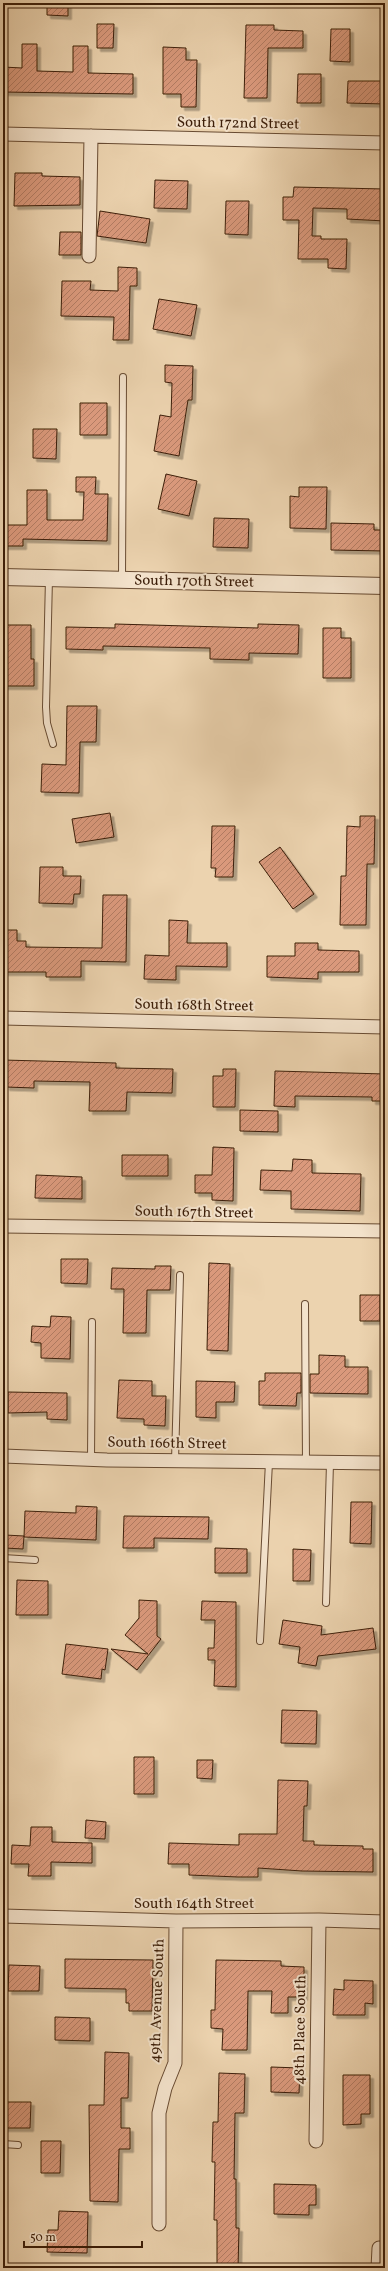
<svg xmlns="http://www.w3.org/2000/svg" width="388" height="2271" viewBox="0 0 388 2271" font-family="Vollkorn,serif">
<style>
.building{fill:url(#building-hatch);stroke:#3c1e09;filter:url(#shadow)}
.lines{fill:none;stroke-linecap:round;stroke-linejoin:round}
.service-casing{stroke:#684b32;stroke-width:8}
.minor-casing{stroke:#684b32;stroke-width:15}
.tertiary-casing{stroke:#684b32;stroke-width:18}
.service{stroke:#f3e2cb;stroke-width:6}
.minor{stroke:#f3e2cb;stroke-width:13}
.tertiary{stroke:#f3e2cb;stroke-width:16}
.labels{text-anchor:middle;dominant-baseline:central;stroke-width:4;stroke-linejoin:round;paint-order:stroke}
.street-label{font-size:15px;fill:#3c1e09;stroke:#f3e2cb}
</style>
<defs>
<pattern id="building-hatch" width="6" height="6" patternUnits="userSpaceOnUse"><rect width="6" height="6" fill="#da997b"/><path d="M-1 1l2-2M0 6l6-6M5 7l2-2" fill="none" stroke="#b27c63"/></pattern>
<filter id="shadow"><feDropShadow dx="3.5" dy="3.5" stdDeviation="0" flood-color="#0004"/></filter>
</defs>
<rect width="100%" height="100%" fill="#ecd3af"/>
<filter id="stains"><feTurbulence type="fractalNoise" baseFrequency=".005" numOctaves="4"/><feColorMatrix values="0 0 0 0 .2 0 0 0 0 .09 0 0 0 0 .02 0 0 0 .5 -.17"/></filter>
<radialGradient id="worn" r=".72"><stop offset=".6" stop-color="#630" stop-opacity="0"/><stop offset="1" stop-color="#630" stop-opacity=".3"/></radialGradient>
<!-- building -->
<path class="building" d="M47 3H68V16L47 15Z
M97 24H114L113 48H97Z
M246 25H274V30L303 31V48H268L267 98H244Z
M331 29H350V62L330 61Z
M22 44H37V71L73 72V46H88V73L133 74V94L3 92V67L22 68Z
M163 47 186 48V60H197L196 107H181V94H163Z
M298 74H321V103H297Z
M348 81H385V104L347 103Z
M15 173H42V176L80 177V205L14 206Z
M155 180 188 181 187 209 154 208Z
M294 187 385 189V221L347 219V209L313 208 312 236H321V239H347L346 269 328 268V259H298L299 220H283V197H293Z
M226 201H249L248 235 225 234Z
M100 211 150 219 146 243 97 236Z
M60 232H81V255H59Z
M118 267 137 268V286H130L129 340H113L114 317 61 316 62 281H91L90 290 118 291Z
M159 299 197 305 191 336 153 329Z
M165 365 193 366 192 400H188L179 456 154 451 160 415 171 417 172 383 165 382Z
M80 403H107V435H80Z
M33 429H57L56 459 33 458Z
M166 474 197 481 189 516 158 509Z
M76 477H96L95 494H108L107 541 23 539V546H4L5 525H27V490H47V520H83L84 492H76Z
M299 487H327L326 529 290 528V496L299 497Z
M214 518 249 519 248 548 213 547Z
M331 523 374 524V530H385V551L331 550Z
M115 624 258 628V624L299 625 298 654 249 653V660L210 659V648L103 646V650L66 649V627L115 628Z
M3 625H31V659H34V686H3Z
M323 628H341V638H351V678H323Z
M67 706H97L96 742H80L79 793 41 792 42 764 66 765Z
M110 813 114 837 76 843 72 819Z
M360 816H375L374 864H367L366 925H340L341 876H346L347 826 360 827Z
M212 826H235L233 877H215L216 868H211Z
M280 847 314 894 293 909 259 862Z
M40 867H63V876H81L80 894H74L73 904 39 903Z
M103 895H127L126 962 81 961V977H46V972H3V930H17V941H26V947L102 948Z
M169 920 188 921 187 943H227V967L176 966V980L144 979 145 955 169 956Z
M295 943H318V950L359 951V972H318V979L267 977V956H295Z
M3 1060 116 1063V1068L173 1069 172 1093 127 1092 126 1111H89L90 1082 34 1081V1088L6 1087V1079H3Z
M223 1069H236L235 1107H213V1076H223Z
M275 1071 385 1074V1101H372V1097L295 1096V1107L274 1106Z
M240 1110 278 1111V1132L240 1131Z
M213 1147 234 1148 233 1201 212 1200V1193H195V1175H212Z
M122 1155H168V1176H122Z
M293 1159 312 1160V1173L361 1174 360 1211 291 1209V1191L260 1190 261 1170 292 1171Z
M36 1175 82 1177V1199L35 1198Z
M61 1259H88L87 1284 61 1283Z
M209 1263 230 1264 228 1351 207 1350Z
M155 1266H171L170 1290H147L146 1333H123L124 1289H111L112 1268 155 1269Z
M360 1295H380V1321H360Z
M51 1316 71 1317 70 1359 41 1358V1343L31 1342 32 1326 50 1327Z
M319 1355 345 1356V1367H368V1394L310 1393V1374H319Z
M265 1373H301V1393H297L296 1406 259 1405V1381H265Z
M119 1380 152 1381V1396H166L165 1426 144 1425V1419L117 1418Z
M196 1381 235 1382 234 1402H216V1418L196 1417Z
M8 1392 67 1393V1420L47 1419V1412L8 1413Z
M351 1502H372L371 1544 350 1543Z
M76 1506 97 1507 96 1540 24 1537 25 1511 76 1513Z
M124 1516 209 1517 208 1539 154 1538V1548H123Z
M5 1535 24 1536 23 1549 5 1548Z
M215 1548 247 1549V1573H215Z
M293 1549 311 1550 310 1581H293Z
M17 1580 48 1581V1615H16Z
M139 1600 157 1601V1636L161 1639 137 1670 111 1649 148 1654 125 1635 139 1618Z
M202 1601 236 1602V1687L214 1686 215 1660H208V1648H214L215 1620H201Z
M283 1620 322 1626 321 1635 373 1628 376 1649 318 1656 316 1666 298 1663 300 1647 279 1644Z
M66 1644 108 1649 105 1670 102 1669 101 1679 62 1674Z
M282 1710 317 1711 316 1744 281 1743Z
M134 1757H154V1794H134Z
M197 1760H213L212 1779 197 1778Z
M278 1780 308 1781 307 1806H304L303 1841H314V1845L363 1846V1849H373V1872L302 1871 258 1868V1877H238L189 1875V1864H168L169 1843 239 1845V1834H277Z
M86 1820 106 1822 105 1839 85 1838Z
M31 1827H52V1842L92 1843V1863L51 1862V1876H28L29 1864H11L12 1845 30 1846Z
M65 1959 153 1960 152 2011H129V2003H126V1989L65 1988Z
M216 1960 281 1961V1966L304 1967V1997H288V2013H271L272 1991H248L247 2050H222L223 2029 211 2028V2010H215Z
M9 1965 40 1966 39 1991H8Z
M344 1980 373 1981V2004L365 2003V2015H333L334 1989 344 1990Z
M55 2017 90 2018V2041L55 2040Z
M105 2052 129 2053 128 2098H121V2128H130V2149H119L118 2202 90 2201 89 2105H104Z
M271 2067 300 2068 299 2093 271 2092Z
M219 2073 245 2074 244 2113H235L234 2179H236V2228H239L238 2268H217V2220H214L215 2162H212L213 2122H218Z
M343 2075H370V2114H361V2124L343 2125Z
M3 2102H31L30 2128H3Z
M41 2141H61L60 2173H41Z
M274 2184 316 2185V2205H309V2215L274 2214Z
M59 2211 88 2212 87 2253 47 2252 48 2230H58Z"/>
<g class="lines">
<defs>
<path id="service" d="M49 578 46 707 47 723 53 744
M122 579 123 377
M305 1304 306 1462
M91 1459 92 1322
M175 1461 180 1275
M3 1558 35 1560
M326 1603 330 1463
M260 1641 269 1462
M3 2144 18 2145"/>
<path id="minor" d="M3 134 385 143
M89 256 91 136
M3 1018 385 1027
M3 1226 385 1231
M3 1456 107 1460 385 1463
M3 1916 176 1921 319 1920 385 1922
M316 2141 319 1920
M159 2224V2113L165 2088 175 2063 176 1921
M378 2268 379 2248"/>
<path id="tertiary" d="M3 577 385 586"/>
</defs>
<!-- service casing -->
<use href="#service" class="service-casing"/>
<!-- minor casing -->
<use href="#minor" class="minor-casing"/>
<!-- tertiary casing -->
<use href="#tertiary" class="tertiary-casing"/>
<!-- service -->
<use href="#service" class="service"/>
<!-- minor -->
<use href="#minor" class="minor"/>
<!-- tertiary -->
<use href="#tertiary" class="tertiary"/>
</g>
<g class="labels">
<!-- street labels -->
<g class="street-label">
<text transform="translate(238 124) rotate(1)">South 172nd Street</text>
<text transform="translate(194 582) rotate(1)">South 170th Street</text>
<text transform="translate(194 1006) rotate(1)">South 168th Street</text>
<text transform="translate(194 1213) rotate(1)">South 167th Street</text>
<text transform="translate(167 1444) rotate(1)">South 166th Street</text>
<text x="194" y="1904">South 164th Street</text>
<text transform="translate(158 2001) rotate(-88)">49th Avenue South</text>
<text transform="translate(301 2030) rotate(-89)">48th Place South</text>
</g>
</g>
<!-- margin -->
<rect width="388" height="2271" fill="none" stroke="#ecd3af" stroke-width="16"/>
<rect x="4" y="4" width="380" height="2263" fill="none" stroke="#3c1e09" stroke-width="2"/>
<rect x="8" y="8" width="372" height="2255" fill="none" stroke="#3c1e09"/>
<!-- scale -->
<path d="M24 2241v6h118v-6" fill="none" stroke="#3c1e09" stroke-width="2"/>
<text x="30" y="2241" font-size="12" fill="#3c1e09" stroke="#f3e2cb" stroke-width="3" paint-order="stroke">50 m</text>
<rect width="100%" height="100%" filter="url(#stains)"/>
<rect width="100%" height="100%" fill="url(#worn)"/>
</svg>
